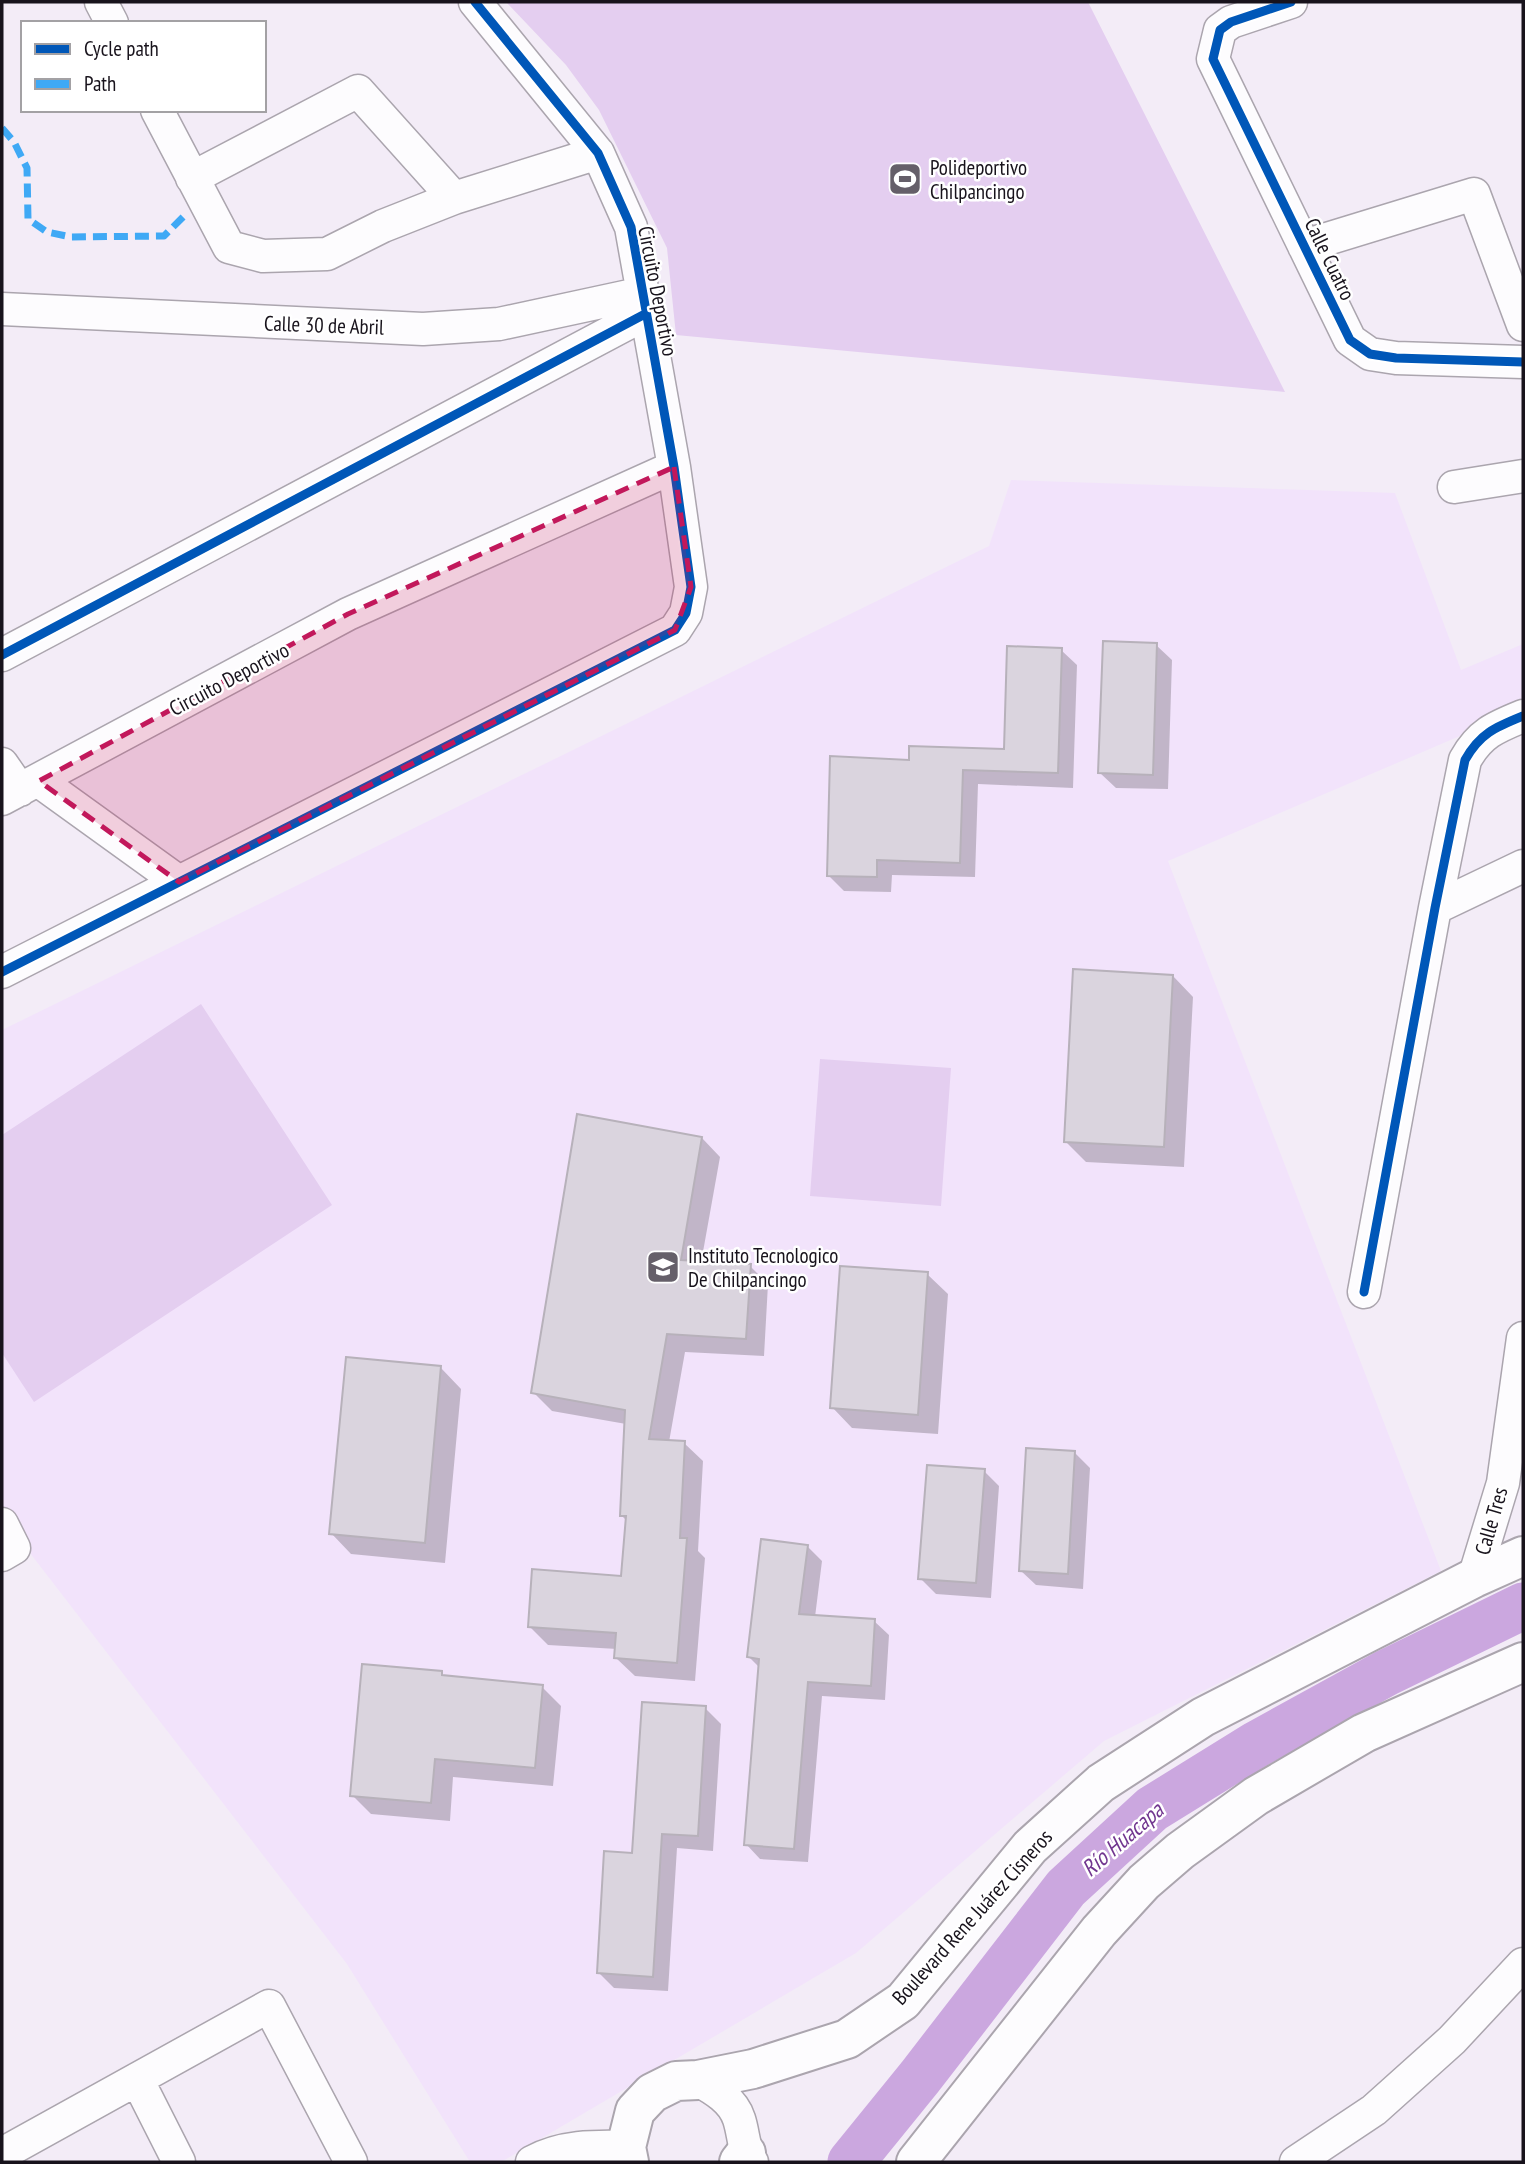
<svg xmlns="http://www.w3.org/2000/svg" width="1525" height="2164" viewBox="0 0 1525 2164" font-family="'PT Sans Narrow',sans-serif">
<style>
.built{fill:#f2e3fb}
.green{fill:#e4cef0}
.shadow{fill:#0003}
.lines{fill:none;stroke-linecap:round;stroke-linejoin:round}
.river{stroke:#cba7df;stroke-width:47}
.building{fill:#dad4de;stroke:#b7b1ba;stroke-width:2}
.street-casing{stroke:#aba5ae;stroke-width:35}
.secondary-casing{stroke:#aba5ae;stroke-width:42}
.street{stroke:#fdfcfe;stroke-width:32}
.secondary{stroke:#fdfcfe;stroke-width:38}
.quiet{stroke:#3fa9f5;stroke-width:7;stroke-dasharray:14 7;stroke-linecap:butt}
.cycleway-casing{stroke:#fff;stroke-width:13}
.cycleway{stroke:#0057b8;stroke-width:9}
.marked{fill:#c2185b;fill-opacity:0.2;stroke:#c2185b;stroke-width:5;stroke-dasharray:14 9;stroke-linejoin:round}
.labels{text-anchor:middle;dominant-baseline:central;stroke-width:5;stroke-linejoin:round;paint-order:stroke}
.poi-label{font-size:21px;fill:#18131c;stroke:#fff;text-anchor:start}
.street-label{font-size:21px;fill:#18131c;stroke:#fff}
.water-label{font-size:23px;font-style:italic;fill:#71368f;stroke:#fff}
</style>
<rect width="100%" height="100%" fill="#f3ecf7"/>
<!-- built -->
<path class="built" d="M1011 480 1395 493 1461 670 1523 644V709L1168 861 1441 1571 1104 1741 856 1953 501 2162H470L347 1964 30 1553 2 1504V1030L989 546Z"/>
<!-- green -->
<path class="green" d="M506 2H1088L1285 392 676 335 667 248 599 110 566 65Z
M201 1004 332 1205 34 1402 2 1353V1135Z
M820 1059 951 1068 941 1206 810 1196Z"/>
<!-- shadow -->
<path class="shadow" d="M1156 645 1172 660 1168 789 1116 788 1100 773Z
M1061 650 1077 665 1073 788 978 784 975 877 892 875 891 892 844 891 828 875 910 761 1005 751Z
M1173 976 1193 997 1184 1167 1086 1162 1065 1141Z
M702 1138 720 1157 701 1263 750 1266 768 1284 764 1356 685 1352 669 1442 684 1443 703 1461 698 1551 705 1558 695 1681 635 1676 616 1658 617 1649 548 1645 529 1626 623 1577 627 1521 621 1515 626 1424 552 1411 533 1392Z
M927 1274 948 1294 938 1434 852 1428 832 1407Z
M441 1368 461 1389 445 1563 351 1554 331 1533Z
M1075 1453 1090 1468 1083 1589 1036 1585 1020 1570Z
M984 1471 999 1486 991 1598 936 1594 920 1578Z
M807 1546 822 1561 815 1617 874 1621 889 1635 885 1700 822 1696 808 1862 760 1859 746 1844 760 1668 749 1657Z
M441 1673 446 1678 542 1687 561 1706 553 1786 453 1777 450 1821 371 1814 352 1795Z
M705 1708 721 1724 713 1851 677 1848 668 1991 614 1988 598 1972 634 1855Z"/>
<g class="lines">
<!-- river -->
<path class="river" d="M851 2162 920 2077 1066 1888 1152 1809 1257 1744 1386 1673 1523 1606"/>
</g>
<!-- building -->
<path class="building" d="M1103 641 1157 643 1153 775 1098 773Z
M1007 646 1062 648 1058 773 963 770 960 863 877 860V877L827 876 830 756 909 760V746L1004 749Z
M1073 969 1173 975 1164 1147 1064 1142Z
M577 1114 702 1137 681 1260 751 1264 746 1339 667 1334 649 1439 685 1441 680 1538H687L677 1663 614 1658 616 1633 528 1627 532 1569 621 1576 626 1516H620L625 1410 531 1393Z
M840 1266 928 1272 918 1415 830 1408Z
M346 1357 441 1366 425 1543 329 1534Z
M1026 1448 1075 1451 1068 1574 1019 1571Z
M927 1465 985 1469 976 1583 918 1579Z
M761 1539 808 1545 799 1614 875 1619 871 1686 808 1682 794 1849 744 1845 759 1659 747 1657Z
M362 1664 442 1671V1675L543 1685 535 1768 435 1759 431 1803 350 1796Z
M642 1702 706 1706 698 1836 662 1834 653 1977 597 1973 604 1851 632 1853Z"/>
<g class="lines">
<defs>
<path id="street" d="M101 2 112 23
M1291 2 1231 22 1220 30 1213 59 1350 340 1370 354 1396 358 1523 362
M157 110 229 247 263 256 327 254 383 226 454 198 598 153
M192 178 358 91 454 198
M1304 246 1474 194 1523 325
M2 309 423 329 499 324 643 293
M1454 487 1523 476
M2 655 645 314
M2 764 20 790
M39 781 179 882
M2 799 348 614 674 467
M1435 908 1523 866
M2 972 675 630 686 613 691 587 674 467 631 227 598 153 475 2
M1364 1292 1435 908 1465 760C1480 733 1496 727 1523 716
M2 1524 14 1548 2 1555
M1474 1578 1503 1483 1523 1338
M137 2079 179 2162
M698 2080C714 2089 733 2100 739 2119 744 2134 743 2149 752 2162
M2 2154 269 2006 351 2162
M532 2162C561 2146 594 2146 626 2147
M1296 2162 1374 2110 1452 2040 1523 1964"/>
<path id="secondary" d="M629 2162 626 2147 635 2111 652 2093 676 2081 698 2080 753 2069 847 2039 903 2001 1030 1847 1101 1783 1203 1717 1474 1578 1523 1556
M739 2162 746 2153
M916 2162 1099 1931 1144 1882 1180 1851 1256 1796 1364 1733 1523 1662"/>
</defs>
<!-- street casing -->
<use href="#street" class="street-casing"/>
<!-- secondary casing -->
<use href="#secondary" class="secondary-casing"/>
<!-- street -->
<use href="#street" class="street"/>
<!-- secondary -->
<use href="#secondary" class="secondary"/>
<!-- quiet -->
<path class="quiet" d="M2 128 14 142 27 168 28 219 47 232 71 237 164 236 185 215"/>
<defs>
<path id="cycleway" d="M1291 2 1231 22 1220 30 1213 59 1350 340 1370 354 1396 358 1523 362
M2 655 645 314
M2 972 675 630 686 613 691 587 674 467 631 227 598 153 475 2
M1364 1292 1435 908 1465 760C1480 733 1496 727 1523 716"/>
</defs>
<!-- cycleway casing -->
<use href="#cycleway" class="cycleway-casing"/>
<!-- cycleway -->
<use href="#cycleway" class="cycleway"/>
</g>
<!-- marked area -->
<path class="marked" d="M674 467 691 587 675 630 179 882 39 781 348 614Z"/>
<!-- icons -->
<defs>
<symbol id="stadium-square" viewBox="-11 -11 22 22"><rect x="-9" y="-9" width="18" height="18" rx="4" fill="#655f69" stroke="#fff"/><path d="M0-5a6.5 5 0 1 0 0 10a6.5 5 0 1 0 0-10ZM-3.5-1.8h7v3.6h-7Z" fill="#fff"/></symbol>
<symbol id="university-square" viewBox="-11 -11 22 22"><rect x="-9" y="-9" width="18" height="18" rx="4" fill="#655f69" stroke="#fff"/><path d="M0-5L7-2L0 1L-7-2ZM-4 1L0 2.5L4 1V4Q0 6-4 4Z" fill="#fff"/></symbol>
</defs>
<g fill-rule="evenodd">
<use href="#stadium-square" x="886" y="160" width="38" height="38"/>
<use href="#university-square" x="644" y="1248" width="38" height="38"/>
</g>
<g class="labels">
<!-- poi labels -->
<g class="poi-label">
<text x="930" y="167">Polideportivo<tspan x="930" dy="24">Chilpancingo</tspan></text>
<text x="688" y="1255">Instituto Tecnologico<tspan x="688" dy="24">De Chilpancingo</tspan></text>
</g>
<!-- street labels -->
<g class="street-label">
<text transform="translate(1330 259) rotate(64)">Calle Cuatro</text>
<text transform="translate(658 291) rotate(79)">Circuito Deportivo</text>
<text transform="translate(324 325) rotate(2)">Calle 30 de Abril</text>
<text transform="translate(229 679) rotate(-28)">Circuito Deportivo</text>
<text transform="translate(1491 1521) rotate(-74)">Calle Tres</text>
<text transform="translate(972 1917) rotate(-48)">Boulevard Rene Juárez Cisneros</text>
</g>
<!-- water labels -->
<g class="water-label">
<text transform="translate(1122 1839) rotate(-41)">Río Huacapa</text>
</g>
</g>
<!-- border -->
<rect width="1525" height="2164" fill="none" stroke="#18131c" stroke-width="7"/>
<!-- legend -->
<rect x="21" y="21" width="245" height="91" fill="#ffffff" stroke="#a3a1a4" stroke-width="2"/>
<rect x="35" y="44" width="35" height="10" fill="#0057b8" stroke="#a3a1a4" stroke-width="2"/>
<text x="84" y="56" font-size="21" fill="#18131c">Cycle path</text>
<rect x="35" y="79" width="35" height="10" fill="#3fa9f5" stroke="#a3a1a4" stroke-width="2"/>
<text x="84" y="91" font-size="21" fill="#18131c">Path</text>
</svg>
